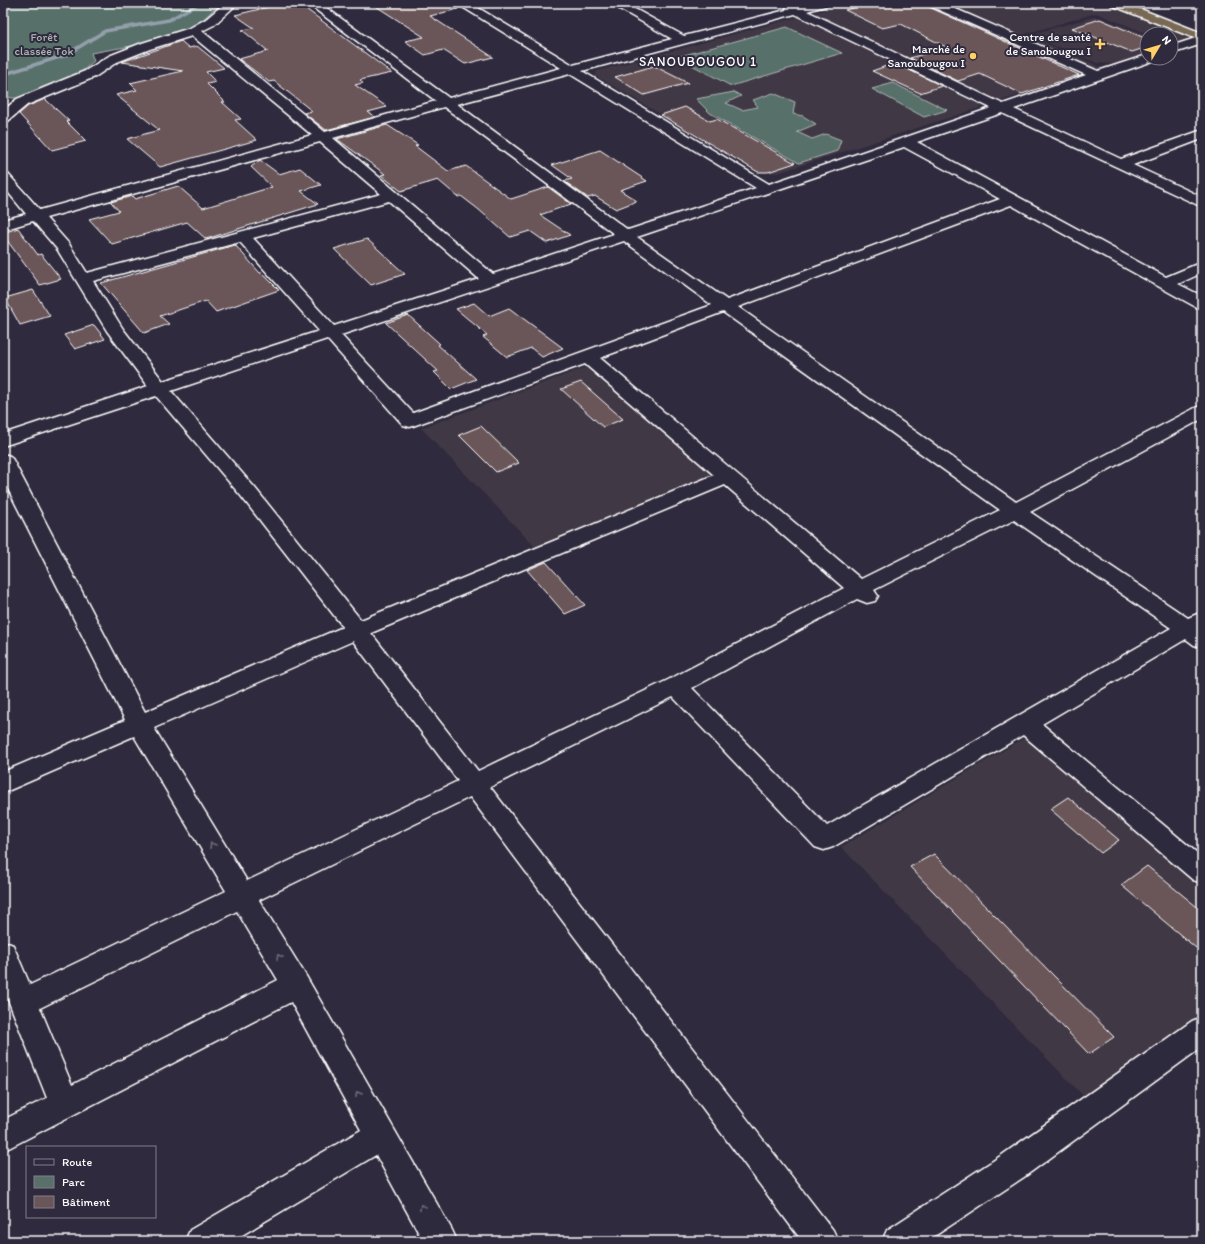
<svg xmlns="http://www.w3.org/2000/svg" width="1205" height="1244" viewBox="0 0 1205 1244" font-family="Itim,sans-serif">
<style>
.built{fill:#413745}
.green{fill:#596f6a;stroke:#acb7b4}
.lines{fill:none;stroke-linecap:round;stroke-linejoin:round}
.stream{stroke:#92a0ab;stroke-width:3.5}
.building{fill:#6a5659;stroke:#fff}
.minor-casing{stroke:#fff;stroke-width:3}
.highway-casing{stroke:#fff;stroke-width:3}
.minor{fill:#2f2a3d;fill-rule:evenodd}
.highway{fill:#786954;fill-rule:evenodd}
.oneway{stroke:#6d6a77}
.poi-dot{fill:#ffd166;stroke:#2f2a3d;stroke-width:1.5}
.labels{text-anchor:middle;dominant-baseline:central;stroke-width:4;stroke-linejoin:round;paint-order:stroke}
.far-park-label{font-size:12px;fill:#acb7b4;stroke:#2f2a3d}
.far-poi-label{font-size:12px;fill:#fff;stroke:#2f2a3d;text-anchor:end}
.far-quarter-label{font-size:13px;letter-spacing:1px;fill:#fff;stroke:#2f2a3d}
</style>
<rect width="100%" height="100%" fill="#2f2a3d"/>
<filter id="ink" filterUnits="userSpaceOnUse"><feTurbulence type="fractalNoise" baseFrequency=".025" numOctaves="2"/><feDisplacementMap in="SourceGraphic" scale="8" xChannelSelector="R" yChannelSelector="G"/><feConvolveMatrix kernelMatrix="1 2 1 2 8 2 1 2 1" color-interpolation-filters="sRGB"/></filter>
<g filter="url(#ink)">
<!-- built -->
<path class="built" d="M850 3H1101L1194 39 1175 45 1171 43V34H1148L1096 13 1025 34 1103 68 778 173 758 172 596 76 597 71Z
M1096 16 1147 35V53L1115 64 1097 63 1029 35Z
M589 366 713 475 537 549 421 428Z
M1026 737 1202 890V1023L1095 1108 841 847Z"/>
<!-- green -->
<path class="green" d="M3 3H226L215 8 197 25 148 43 91 53 94 61 79 74 25 99 3 97Z
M787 27 842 53 731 86 677 57Z
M893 83 947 110 924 117 872 89Z
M734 92 741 96 726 103 742 110 758 107 753 100 773 93 795 102 793 114 803 116 816 124 797 132 812 139 826 134 841 140 837 151 799 163 710 113 696 99Z"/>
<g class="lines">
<!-- stream -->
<path class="stream" d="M3 77 8 73 66 55 105 31 169 20 199 3"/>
</g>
<!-- building -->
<path class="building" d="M285 3H298L392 73 360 80 363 83 355 85 387 107 368 112 375 117 326 130 304 113 312 111 274 81 269 82 239 59 268 51 242 30 254 28 235 15Z
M371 3H455L458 9 430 16 493 57 465 64 443 50 425 55 405 41 424 37Z
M873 3H920L1079 75 1022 94 980 74 958 81 910 58 946 47 901 24 882 28 845 10Z
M1100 19 1147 39V47L1132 52 1072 28Z
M181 41 189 48 197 46 224 68 206 72 216 82 207 84 225 102H222L241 119 235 120 257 140 160 167 127 139 159 130 116 95 137 90 130 83 183 71 122 62Z
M895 63 942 86 920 93 872 71Z
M654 66 688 83 644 95 615 77Z
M45 99 69 121H66L86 141 52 150 19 114 28 106Z
M685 107 710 121 717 119 795 163 768 172H758L661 115Z
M387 125 418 145 415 146 448 171 466 166 511 199 548 187 571 204 540 215 570 235 547 243 530 231 510 237 478 209 461 196 458 197 438 180 401 191 381 175 385 174 337 139Z
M600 150 647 181 620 190 637 201 616 209 595 196 588 198 564 181 572 179 552 165Z
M260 160 279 174 300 168 321 185 301 191 318 204 206 239 187 222 112 244 89 219 119 211 111 202 132 196 135 199 178 186 203 208 272 187 251 167Z
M18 228 38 255 41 254 61 279 40 285 3 235V233Z
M367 239 405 274 371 285 334 249Z
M235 245 260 273H262L279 290 216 312 206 301 160 316 169 324 144 333 101 283Z
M33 290 50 316 20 325 5 298Z
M474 303 489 316 509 308 563 348 542 357 531 348 507 357 483 337 487 335 456 309Z
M408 315 440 344 438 345 476 379 451 389 434 372 438 371 386 323Z
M94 325 105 339 75 349 64 335Z
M581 382 623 419 603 427 561 389Z
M481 426 519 463 496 472 459 435Z
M546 562 585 605 565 614 527 570Z
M1068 797 1119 840 1101 853 1050 809Z
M934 854 1114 1037 1089 1054 910 867Z
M1147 866 1202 911V953L1121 885Z"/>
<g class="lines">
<defs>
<path id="minor" d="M225 3H238L214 25 202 31 325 132 436 101 307 3H320L449 98 561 68 456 3H470L573 65 672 39 609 3H624L684 36 786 10 787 6 791 4 798 7 811 3H831L829 5 807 11 1003 104 1086 75 928 5 926 3H942L1098 71 1147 55V58H1155L1153 61 1014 109 1121 159 1202 130V139L1133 165 1202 197V207L1002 113 917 142 1166 277 1202 262V273L1178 284 1202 296V308L1196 307 1011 205 738 307 1016 502 1195 408 1202 406V419L1030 512 1188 618 1202 612V647L1194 645 1186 639 1042 724 1202 857V883L1193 880 1023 735 833 847 824 850 815 847 673 697 490 787 833 1230 838 1241H802L470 797 259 900 306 976 452 1230 457 1241H423L376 1155 232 1241H185L190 1230 361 1130 291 1002 3 1151V1120L47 1098 3 987V941L13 945 30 985 226 891 134 736 3 793V772L125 720 3 479V454L10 456 13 460 145 712 343 627 241 496 156 396 3 446V434L148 386 107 331 57 249 33 221 3 230V220L26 214 3 186V173L8 174 40 210 312 135 192 36 150 49 117 62 95 77 27 105 8 121 3 122V111L17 99 85 71 109 56 142 43 190 28 206 19ZM795 14 991 108 769 184 582 71ZM570 74 756 188 628 230 457 104ZM444 107 614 234 493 274 333 138ZM320 142 381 194 87 273 69 244 46 218ZM904 147 1000 199 727 300 637 237ZM389 201 479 279 334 326 253 238ZM624 241 712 305 413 413 341 335ZM240 242 319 331 163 381 123 329 93 281ZM723 312 1000 510 861 579 600 358ZM327 339 403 425 410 427 585 364 714 475 361 620 255 488 171 391ZM725 485 844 588 668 680 478 771 371 633ZM1014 520 1171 628 827 826 692 688 857 599 867 603 875 601 878 596 874 590ZM353 641 458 781 247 881 154 728ZM237 911 278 980 72 1085 40 1008Z
M1202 36V44L1171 54V46Z
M1202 1017V1047L1024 1177 927 1241H882L887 1230 1002 1155 1192 1021Z"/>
<path id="highway" d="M1109 3H1125L1202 33V41L1111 5Z"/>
</defs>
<!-- minor casing -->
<use href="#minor" class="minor-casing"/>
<!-- highway casing -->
<use href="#highway" class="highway-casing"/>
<!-- minor -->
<use href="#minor" class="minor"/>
<!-- highway -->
<use href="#highway" class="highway"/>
</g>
<!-- one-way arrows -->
<defs><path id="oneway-chevron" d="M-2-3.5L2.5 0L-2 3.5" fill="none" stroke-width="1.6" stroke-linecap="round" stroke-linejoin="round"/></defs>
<g class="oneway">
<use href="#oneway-chevron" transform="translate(212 845) rotate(-121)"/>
<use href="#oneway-chevron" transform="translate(279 957) rotate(-121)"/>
<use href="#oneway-chevron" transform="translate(358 1094) rotate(-119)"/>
<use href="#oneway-chevron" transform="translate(422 1207) rotate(-120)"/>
</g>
</g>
<!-- markers -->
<g class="poi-dot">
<path d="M1098 38h4v4h4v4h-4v4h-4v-4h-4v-4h4z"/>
<circle cx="973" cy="56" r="4"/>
</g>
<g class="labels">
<!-- far-park labels -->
<g class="far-park-label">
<text x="44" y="37">Forêt<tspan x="44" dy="14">classée Tok</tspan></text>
</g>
<!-- far-poi labels -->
<g class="far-poi-label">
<text x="1091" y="37">Centre de santé<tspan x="1091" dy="14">de Sanobougou I</tspan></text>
<text x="965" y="49">Marché de<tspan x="965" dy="14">Sanoubougou I</tspan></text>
</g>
<!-- far-quarter labels -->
<g class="far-quarter-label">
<text x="698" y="61">SANOUBOUGOU 1</text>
</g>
</g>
<!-- margin -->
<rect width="1205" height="1244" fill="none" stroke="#2f2a3d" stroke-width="16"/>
<rect x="8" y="8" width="1189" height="1228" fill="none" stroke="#fff" stroke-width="1.5" filter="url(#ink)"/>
<!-- legend -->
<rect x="26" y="1146" width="130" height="72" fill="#2f2a3d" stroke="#827f8b"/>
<rect x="34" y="1159" width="20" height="6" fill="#2f2a3d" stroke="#827f8b"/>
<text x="62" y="1166" font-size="12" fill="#ffffff">Route</text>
<rect x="34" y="1176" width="20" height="12" fill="#596f6a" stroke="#827f8b"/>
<text x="62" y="1186" font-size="12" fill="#ffffff">Parc</text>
<rect x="34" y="1196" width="20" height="12" fill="#6a5659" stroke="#827f8b"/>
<text x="62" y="1206" font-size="12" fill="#ffffff">Bâtiment</text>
<!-- north arrow -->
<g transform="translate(1159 46) rotate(52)"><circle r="19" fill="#2f2a3d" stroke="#827f8b"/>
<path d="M0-3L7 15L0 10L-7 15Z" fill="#ffd166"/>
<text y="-6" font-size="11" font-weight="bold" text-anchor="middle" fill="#ffffff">N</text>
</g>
</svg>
